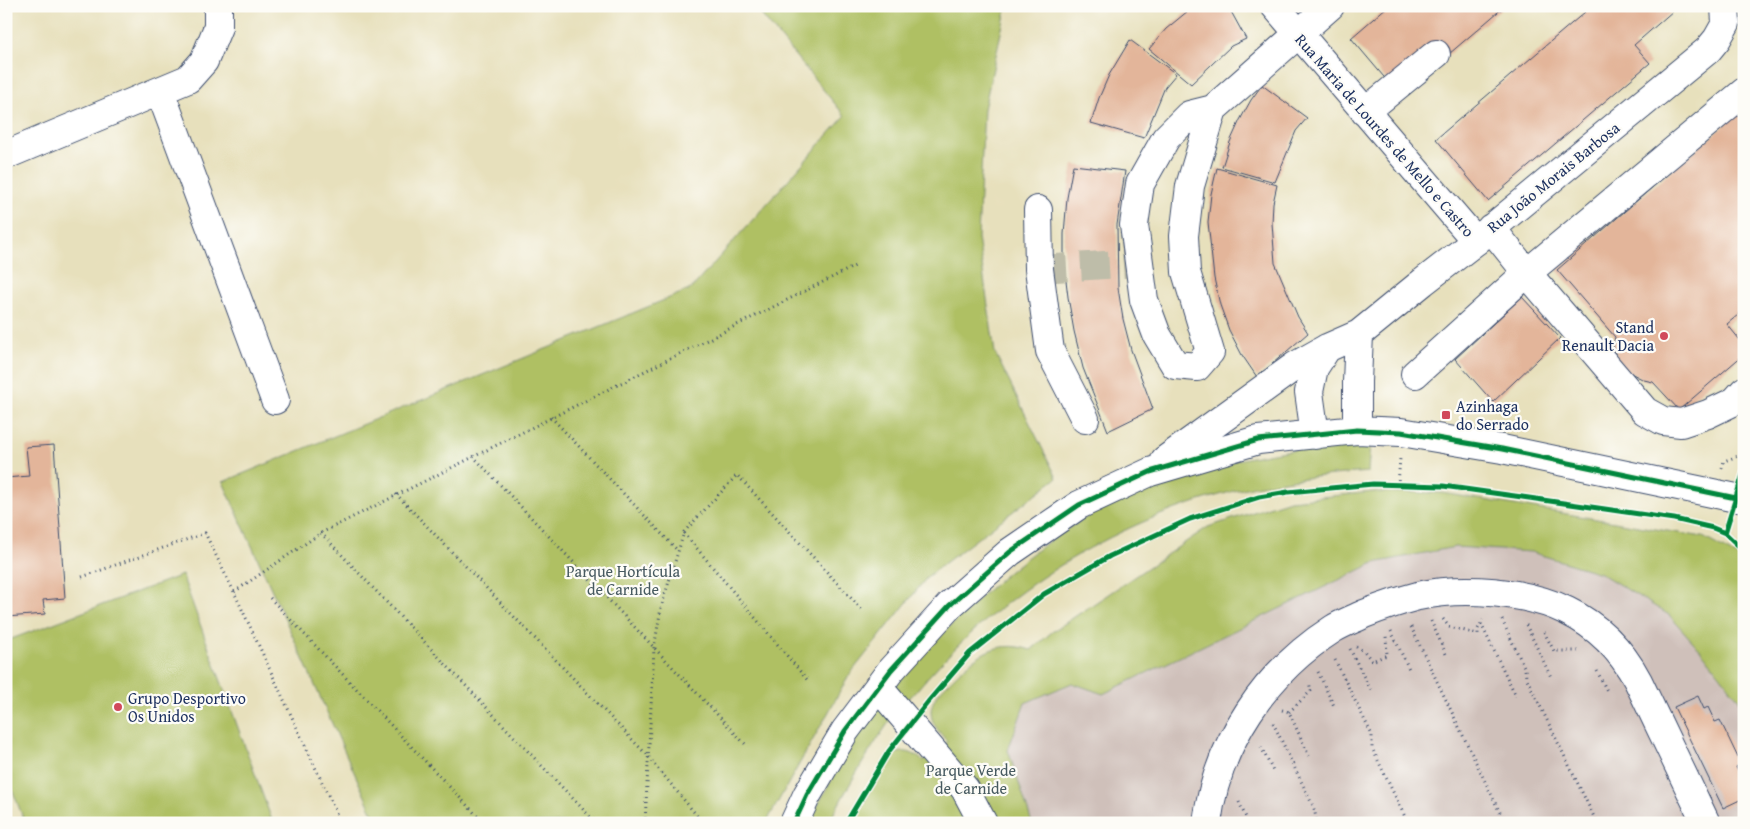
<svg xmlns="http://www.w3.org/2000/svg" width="1750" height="829" viewBox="0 0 1750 829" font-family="'Gentium Book Plus',serif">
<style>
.industrial{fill:#cfc0ba}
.green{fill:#afc063;stroke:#657860}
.building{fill:#e3b59a}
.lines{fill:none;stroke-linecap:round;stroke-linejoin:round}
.minor-tunnel{stroke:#bebda9;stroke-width:28;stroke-dasharray:28 14;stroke-linecap:butt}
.minor-casing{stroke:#3a4a6c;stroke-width:30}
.path{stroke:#3a4a6c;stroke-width:3;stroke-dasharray:1 4;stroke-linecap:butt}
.minor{stroke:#fff;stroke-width:28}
.cycleway-casing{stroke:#fdfcf7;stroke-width:8}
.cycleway{stroke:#00873e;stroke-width:5}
.poi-dot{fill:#d1495b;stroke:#fdfcf7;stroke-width:2}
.labels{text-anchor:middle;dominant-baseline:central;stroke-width:4.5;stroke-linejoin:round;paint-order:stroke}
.street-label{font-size:16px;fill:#1b2f5e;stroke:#fdfcf7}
.poi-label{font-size:16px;fill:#1b2f5e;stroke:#fdfcf7;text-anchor:start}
.park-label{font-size:16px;fill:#475a60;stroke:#fdfcf7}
</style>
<rect width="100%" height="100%" fill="#fdfcf7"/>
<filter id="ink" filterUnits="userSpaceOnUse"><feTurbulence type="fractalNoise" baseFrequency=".02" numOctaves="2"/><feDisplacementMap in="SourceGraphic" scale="10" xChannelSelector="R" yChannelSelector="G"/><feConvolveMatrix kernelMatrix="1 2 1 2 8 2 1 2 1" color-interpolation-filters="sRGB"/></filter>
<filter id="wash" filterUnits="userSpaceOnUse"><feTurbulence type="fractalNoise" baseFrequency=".0096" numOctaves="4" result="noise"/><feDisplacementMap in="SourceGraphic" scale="20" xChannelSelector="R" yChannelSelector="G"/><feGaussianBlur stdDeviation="1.12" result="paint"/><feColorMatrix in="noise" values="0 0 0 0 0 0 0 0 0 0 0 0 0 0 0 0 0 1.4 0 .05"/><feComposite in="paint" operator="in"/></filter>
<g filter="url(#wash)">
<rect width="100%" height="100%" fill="#e7e0bc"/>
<!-- industrial -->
<path class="industrial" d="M1373 492 1443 493 1703 537 1744 560V823H1032L1008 750 1006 732 1052 632 1208 527 1290 500Z"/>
<!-- green -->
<path class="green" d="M754 6H1007L984 109 978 238 995 353 1057 478 928 576 850 674 766 823H377L223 482 691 289 845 116Z
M1331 445H1370L1368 472C1317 476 1265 481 1216 496 1100 529 993 599 916 691 906 702 895 713 887 725 866 756 846 789 829 823H809C823 794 839 765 856 737 875 708 899 680 922 655 980 593 1046 534 1123 498 1189 467 1259 453 1331 445Z
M1373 492 1443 493 1703 537 1744 560V710L1738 698 1703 653 1669 615 1600 573 1531 552 1455 547 1374 563 1103 694 1072 683 1025 703 1008 750 1032 823H852L889 758C901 748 912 751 923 761L947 742C941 733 931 725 931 712 931 700 940 691 948 683 973 658 993 638 1031 650L1052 632 1208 527 1290 500Z
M182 575 273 823H25L6 773V641Z"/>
<g id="blocks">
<!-- building -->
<path class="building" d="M1194 6H1228L1246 39 1231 46 1191 84 1149 49 1166 29Z
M1388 6H1505L1400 96 1351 38Z
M1580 6H1671L1674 10 1634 45 1650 63 1488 201 1436 139 1585 12Z
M1130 40 1176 74 1165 87 1144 138 1091 123 1099 98 1109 75Z
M1262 85 1307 118 1296 131 1275 182 1222 167 1230 142 1240 120 1251 100Z
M1744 108V310L1727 324 1744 345V354L1679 410 1653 382 1644 380 1627 371 1619 362 1613 346 1615 337 1557 270Z
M1073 165 1125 171 1117 225 1118 288 1123 319 1131 350 1153 409 1108 431 1083 368 1074 331 1068 297 1064 264V234L1067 198Z
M1217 168 1277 185 1273 203 1272 223 1275 263 1298 317 1308 333 1257 377 1242 355 1229 330 1220 305 1214 278 1208 222 1211 194Z
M1522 297 1560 338 1493 402 1455 359Z
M54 445 65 598 43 600 45 614 6 617V478L29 476 26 447Z
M1698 696 1704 709 1708 707 1715 722 1720 720 1741 764 1736 767 1743 781 1739 782 1744 792V798L1723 808 1674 707Z"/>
</g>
</g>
<g filter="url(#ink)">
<use href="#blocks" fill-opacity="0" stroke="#3a4a6c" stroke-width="1"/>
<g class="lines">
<!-- minor-tunnel -->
<path class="minor-tunnel" d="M1039 269 1139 263"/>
<defs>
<path id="minor" d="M1275 6 1476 241
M160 91 275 400
M1213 109 1190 186 1184 236 1186 272 1210 352 1197 367 1175 365 1157 335 1144 300 1134 225 1140 184 1166 138 1189 115 1213 109 1330 6
M1365 112 1436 54
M6 155 188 79 204 61 218 27V6
M1038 210 1039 269 1050 351 1085 419
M1491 228 1527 273 1645 411 1663 421 1681 423 1708 414 1735 401 1744 391
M1415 374 1527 273 1744 92
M1357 430V382L1359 334
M1315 435 1309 392 1314 368 1327 348
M1165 460 1295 366 1327 348 1359 334 1423 282 1476 241 1708 50 1717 39 1726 23 1725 6
M878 687 965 789 983 823
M794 823 807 795 845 731 891 670 950 605 1010 552 1079 505 1150 472 1258 440 1357 430 1401 432 1502 449 1736 498H1744
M1207 823C1217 743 1266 672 1333 629 1343 623 1354 619 1364 614 1382 607 1399 601 1418 596 1462 586 1527 591 1567 611 1598 626 1622 651 1638 681L1706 823"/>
</defs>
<!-- minor casing -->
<use href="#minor" class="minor-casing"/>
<!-- path -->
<path class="path" d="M551 417 678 551
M473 456 747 746
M1722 468 1724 461 1744 454
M1398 485 1400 458
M396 494 647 755 703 823
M321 533 596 823
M684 533 809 682
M82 577 205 533 234 592
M270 598 484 823
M1443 619 1449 627 1478 634V629L1483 620
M1502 620 1525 669 1526 677 1597 823
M1431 621 1446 654
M1481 624 1516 696
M1526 625 1552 679
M1411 627 1505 823
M1391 631 1410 671
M1544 632 1554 651H1578
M1356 647 1364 651 1372 661 1387 655 1386 635
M1350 649 1371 691
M1335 660 1372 735V748L1408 823
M1597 671 1608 693
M1318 672 1335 708
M1282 710 1289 712 1309 756
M1289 712 1311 691 1309 682
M1273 723 1314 808 1317 823
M1261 747 1274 773
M1239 802 1247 820
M341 823 234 592 321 533 857 265
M645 823 654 648 661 608 684 532 737 475 864 612"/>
<!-- minor -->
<use href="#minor" class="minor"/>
<defs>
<path id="cycleway" d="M1744 471 1725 533 1744 551
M794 823 807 795 845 731 891 670 950 605 1010 552 1079 505 1150 472 1258 440 1357 430 1401 432 1502 449 1736 498H1744
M846 823 889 751 928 702 970 653 1044 594 1110 556 1190 519 1259 497 1288 492 1373 484 1443 486 1522 497 1674 519 1713 528 1725 533"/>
</defs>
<!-- cycleway casing -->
<use href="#cycleway" class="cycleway-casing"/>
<!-- cycleway -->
<use href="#cycleway" class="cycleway"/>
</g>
</g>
<!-- markers -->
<g class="poi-dot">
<circle cx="1664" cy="336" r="5"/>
<rect x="1441" y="410" width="10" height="10" rx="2.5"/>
<circle cx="118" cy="707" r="5"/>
</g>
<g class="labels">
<!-- street labels -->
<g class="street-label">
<text transform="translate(1385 135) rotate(49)">Rua Maria de Lourdes de Mello e Castro</text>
<text transform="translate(1553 177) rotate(-39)">Rua João Morais Barbosa</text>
</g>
<!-- poi labels -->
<g class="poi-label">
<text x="1654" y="327" text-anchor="end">Stand<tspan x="1654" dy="18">Renault Dacia</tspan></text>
<text x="1456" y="406">Azinhaga<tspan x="1456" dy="18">do Serrado</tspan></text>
<text x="128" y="698">Grupo Desportivo<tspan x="128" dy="18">Os Unidos</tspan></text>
</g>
<!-- park labels -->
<g class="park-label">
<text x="623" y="571">Parque Hortícula<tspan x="623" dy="18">de Carnide</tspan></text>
<text x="971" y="770">Parque Verde<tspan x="971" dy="18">de Carnide</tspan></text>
</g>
</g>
<!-- margin -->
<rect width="1750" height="829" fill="none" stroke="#fdfcf7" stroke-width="25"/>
</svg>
